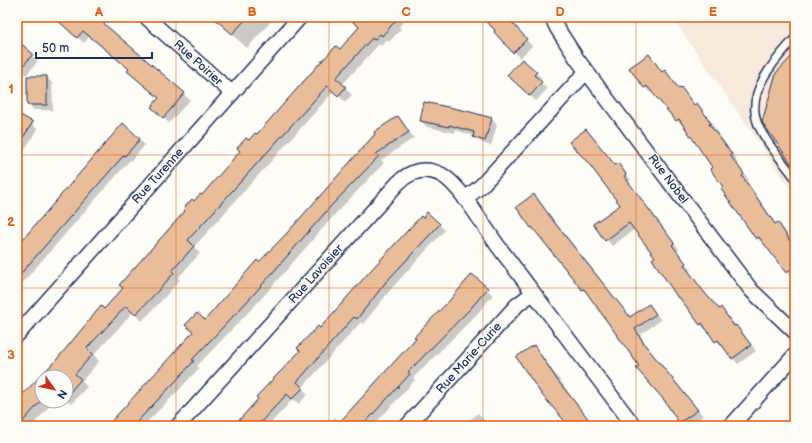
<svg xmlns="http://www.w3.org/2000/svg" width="812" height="443" viewBox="0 0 812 443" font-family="'Balsamiq Sans',sans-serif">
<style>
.built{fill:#f7e9db}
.shadow{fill:#0003}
.building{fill:#eabd9a;stroke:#1b2f5e}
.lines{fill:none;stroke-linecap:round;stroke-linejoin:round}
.service-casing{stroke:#1b2f5e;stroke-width:10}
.minor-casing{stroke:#1b2f5e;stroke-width:17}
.service{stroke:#fdfcf7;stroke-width:7}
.minor{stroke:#fdfcf7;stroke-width:14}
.grid{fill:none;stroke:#e8590c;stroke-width:1;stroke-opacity:0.55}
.labels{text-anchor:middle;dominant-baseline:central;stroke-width:3;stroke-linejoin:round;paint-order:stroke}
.street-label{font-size:12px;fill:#1b2f5e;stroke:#fdfcf7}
.neatline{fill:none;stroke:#e8590c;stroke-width:1.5}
.grid-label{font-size:13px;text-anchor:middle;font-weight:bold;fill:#e8590c}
</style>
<rect width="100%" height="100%" fill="#fdfcf7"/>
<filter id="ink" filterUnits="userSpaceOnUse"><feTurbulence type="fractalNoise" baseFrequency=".025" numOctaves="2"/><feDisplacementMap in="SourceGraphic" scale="8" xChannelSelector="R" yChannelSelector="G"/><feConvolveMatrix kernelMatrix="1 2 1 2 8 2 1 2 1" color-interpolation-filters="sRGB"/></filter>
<g filter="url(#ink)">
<!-- built -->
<path class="built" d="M672 17H795V195Z"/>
<!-- shadow -->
<path class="shadow" d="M55 17H98L102 23 190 100 169 123 158 113 160 99 134 77 130 69 90 36 84 43Z
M213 17H275L247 48Z
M358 17H402L405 20 399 27 401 29 389 42 387 40 381 46 379 44 342 85 352 95 345 102 334 91 194 247 200 253 178 278 180 280 162 300 142 321 133 312 94 355 99 361 82 381 87 387 71 404 66 400V377H42L124 288 194 202 202 197 249 142 340 51 360 28Z
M481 17H506L532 46 520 58 496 31Z
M17 41 38 61 26 75 17 67Z
M649 55 663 73 665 72 695 106 696 105 702 110 737 160 735 161 749 180 747 182 776 224 778 223 783 229 792 241 795 243V279L787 272 764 243 763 244 757 238 713 167 684 125 683 126 677 120 653 92 651 93 645 88 631 68Z
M536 73 542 78 539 81 547 89 536 101 514 81Z
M47 77 52 83 53 110H34L28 105Z
M17 114 38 129 23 152 17 148Z
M398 117 414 138 381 160 384 163 337 212 260 300 197 366 199 368 179 390 143 426H108L194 332Z
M492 119 497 125 491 146 480 142 474 136 455 130V133L427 127 421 121Z
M140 140 145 145 131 161 130 160 17 289V249Z
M618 165 631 180 628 182 679 249 677 251 691 270 689 271 709 298 742 332 756 351 738 364 723 346 722 347 707 329 706 330 700 324 679 297 654 259 656 257 635 229 612 246 594 224 621 205 616 166Z
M534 195 630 317 649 305 661 320 640 335 651 352 703 416 689 426H683L680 423 590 294 589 295 583 290 538 233 531 228 517 207Z
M427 214 445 230 392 288 363 324 361 322 302 388 308 394 299 404 293 399 268 426H234Z
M472 276 493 295 477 314 413 378 415 380 373 426H330L328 424 335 417 341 422Z
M533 346 539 352 593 426H570Z
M42 377V401H54L32 426H17V407L21 396 33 384 34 385Z
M478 413 489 426H463Z
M795 421V426H791Z"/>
<!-- building -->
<path class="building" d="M54 17H96L185 93 163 118 151 107 159 98 127 71 129 69 83 31 77 38Z
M213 17H248L232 34Z
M347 17H399L382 36 380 34 374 40 372 38 336 78 346 87 338 96 327 86 188 240 194 246 172 271 174 273 156 293 135 315 126 306 87 348 93 354 75 374 81 379 66 397V377H42V400L19 426H17V400L58 358 101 306 104 309 123 288 119 285 185 211 183 209 192 199 194 201 200 194 202 195 240 151 237 148 246 138 249 140 255 133 257 134 319 64 336 46 340 49 359 27Z
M481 17H507L527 39 513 53 494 32 495 30Z
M17 40 33 54 17 73Z
M795 53V169L762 122 776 73Z
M649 54 662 72 665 70 679 89 681 87 694 105 697 103 711 123 709 124 732 154 730 155 744 174 742 176 775 224 778 222 790 241 795 238V266L786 273 759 237 756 239 721 189 723 187 710 169 712 167 679 119 676 121 647 86 644 88 629 68Z
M522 59 537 72 534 75 542 82 530 96 507 75Z
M27 76H47V105H27Z
M424 102 467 111 492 118 485 141 473 137 474 132 449 125V127L420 121Z
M17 113 33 122 17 147Z
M398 116 409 132 376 154 379 156 331 206 254 294 192 360 194 361 173 384 133 426H107L193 332 185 325 197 313 205 320 257 260 259 262 287 233 375 134 374 132Z
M123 123 140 139 125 156 124 155 17 278V246Z
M586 129 615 165 618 163 626 174 624 176 674 243 672 245 686 263 684 265 704 292 719 309 721 307 734 326 736 325 751 345 732 359 718 340 715 342 702 323 700 325 679 297 678 298 652 259 655 257 629 223 605 241 593 224 620 205 589 164 569 142Z
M534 194 554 222 630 317 649 304 656 314 635 329 645 345 698 410 679 423 664 400 636 368 639 366 584 289 582 290 532 227 531 228 516 207Z
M427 212 440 224 386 282 357 319 354 317 297 382 303 388 292 399 287 394 257 426H234L258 399 256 397 300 351 297 348 318 326 320 328 371 270 421 216 423 218Z
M472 274 488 288 471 308 408 372 410 374 362 426H336L416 338 414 337 449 301Z
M534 345 558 381 594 426H569L542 395 516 357Z"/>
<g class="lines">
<defs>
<path id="service" d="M795 38C776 59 746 91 757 122 762 138 784 163 795 178"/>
<path id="minor" d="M146 17 232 93
M552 17 557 28 577 59 751 290 795 332
M465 199 481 186 587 71
M17 335 300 17
M178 426 398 183C410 171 425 166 442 175 461 186 484 227 498 246 543 306 589 366 634 426
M407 426 517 305 533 293
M731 426 795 355"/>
</defs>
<!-- service casing -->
<use href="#service" class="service-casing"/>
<!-- minor casing -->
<use href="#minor" class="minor-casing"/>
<!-- service -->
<use href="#service" class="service"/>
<!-- minor -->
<use href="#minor" class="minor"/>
</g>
</g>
<!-- grid -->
<path class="grid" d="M176 17V426M329 17V426M483 17V426M636 17V426M17 155H795M17 288H795"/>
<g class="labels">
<!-- street labels -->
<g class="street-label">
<text transform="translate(198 63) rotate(42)">Rue Poirier</text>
<text transform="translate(158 176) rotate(-48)">Rue Turenne</text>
<text transform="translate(668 179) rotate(53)">Rue Nobel</text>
<text transform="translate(316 274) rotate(-48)">Rue Lavoisier</text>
<text transform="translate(469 358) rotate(-48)">Rue Marie-Curie</text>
</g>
</g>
<!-- margin -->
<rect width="812" height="443" fill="none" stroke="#fdfcf7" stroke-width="44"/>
<!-- north arrow -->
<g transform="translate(54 389) rotate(123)"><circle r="19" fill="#fdfcf7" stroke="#a3aaba"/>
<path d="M0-3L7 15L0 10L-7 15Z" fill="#c8321e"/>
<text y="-6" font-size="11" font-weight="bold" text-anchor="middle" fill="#1b2f5e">N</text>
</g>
<!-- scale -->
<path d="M36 52v6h116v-6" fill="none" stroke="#1b2f5e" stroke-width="2"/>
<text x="42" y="52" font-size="12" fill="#1b2f5e" stroke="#fdfcf7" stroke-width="3" paint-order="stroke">50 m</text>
<rect x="22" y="22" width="768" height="399" class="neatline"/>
<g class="grid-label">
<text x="99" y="16">A</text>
<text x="252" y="16">B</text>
<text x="406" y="16">C</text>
<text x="560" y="16">D</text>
<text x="713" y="16">E</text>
<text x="11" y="93">1</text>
<text x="11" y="226">2</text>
<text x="11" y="359">3</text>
</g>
</svg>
